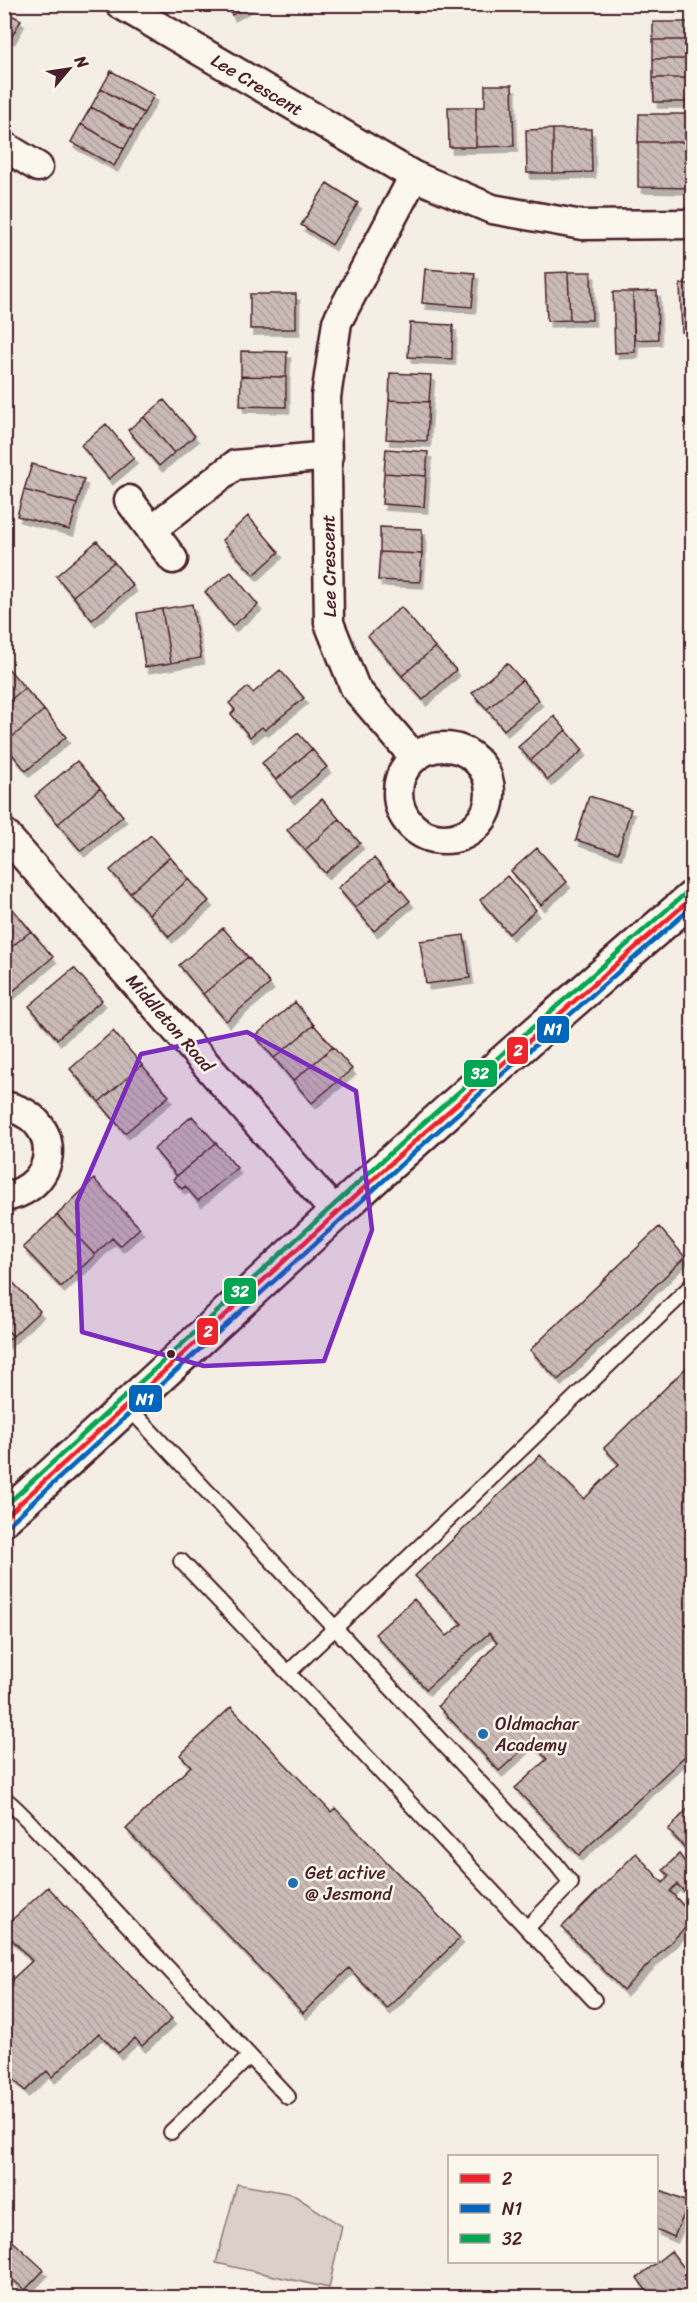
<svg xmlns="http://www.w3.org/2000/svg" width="697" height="2302" viewBox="0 0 697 2302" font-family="Sriracha,sans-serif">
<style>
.green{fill:#dbd0c9;stroke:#92787a;stroke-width:1.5}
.building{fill:url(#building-back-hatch);stroke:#4a1f2b;stroke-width:1.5;filter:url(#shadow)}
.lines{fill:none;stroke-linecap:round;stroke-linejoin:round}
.lane-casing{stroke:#4a1f2b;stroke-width:18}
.street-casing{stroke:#4a1f2b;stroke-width:33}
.secondary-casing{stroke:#4a1f2b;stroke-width:38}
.lane{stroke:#fbf7ec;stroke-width:14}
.street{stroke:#fbf7ec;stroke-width:28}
.secondary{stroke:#fbf7ec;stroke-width:33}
.bus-1-casing{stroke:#fbf7ec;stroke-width:9}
.bus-2-casing{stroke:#fbf7ec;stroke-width:9}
.bus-3-casing{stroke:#fbf7ec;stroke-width:9}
.bus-1{stroke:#ee232c;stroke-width:4.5}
.bus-2{stroke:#0065bd;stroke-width:4.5}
.bus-3{stroke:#00a651;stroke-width:4.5}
.marked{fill:#7b2cbf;fill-opacity:0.2;stroke:#7b2cbf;stroke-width:4.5;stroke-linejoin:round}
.bus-dot{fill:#4a1f2b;stroke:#fbf7ec;stroke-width:2}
.poi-dot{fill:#1f6fb2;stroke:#fbf7ec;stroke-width:2}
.labels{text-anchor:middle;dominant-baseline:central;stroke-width:5;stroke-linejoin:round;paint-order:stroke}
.street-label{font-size:18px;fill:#4a1f2b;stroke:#fbf7ec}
.poi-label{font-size:18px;fill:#4a1f2b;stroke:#fbf7ec;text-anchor:start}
.line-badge{stroke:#fbf7ec;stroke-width:2}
.badge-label{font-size:16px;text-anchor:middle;font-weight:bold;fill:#fff}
</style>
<defs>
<pattern id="building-back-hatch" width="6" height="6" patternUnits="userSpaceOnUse" patternTransform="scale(1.5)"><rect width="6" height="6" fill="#cabbb6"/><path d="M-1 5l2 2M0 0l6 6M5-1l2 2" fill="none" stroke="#afa09d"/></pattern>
<filter id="shadow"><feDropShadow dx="3.5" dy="6" stdDeviation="0" flood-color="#0004"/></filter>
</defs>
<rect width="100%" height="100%" fill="#f4eee4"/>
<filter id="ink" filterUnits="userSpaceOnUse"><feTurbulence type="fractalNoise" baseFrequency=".0167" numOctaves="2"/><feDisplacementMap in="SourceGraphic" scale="12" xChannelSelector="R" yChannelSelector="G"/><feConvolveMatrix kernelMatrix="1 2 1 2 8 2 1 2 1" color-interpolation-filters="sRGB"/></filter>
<g filter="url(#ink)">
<!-- green -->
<path class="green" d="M237 2184 292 2194 342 2226 329 2288 216 2263Z"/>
<!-- building -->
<path class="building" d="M226 4H251L232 15Z
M4 11 21 20 11 38 4 34Z
M653 22H692V40H653Z
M653 40H692V59H653Z
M653 59H692V78H653Z
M111 71 154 95 144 113 101 89Z
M653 78H692V102H654Z
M485 85H512L514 146 476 147V107H485Z
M101 89 144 113 134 131 91 107Z
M91 107 134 131 124 149 81 124Z
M448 107H476V147H449Z
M639 114H692V142H638Z
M81 124 124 149 114 166 71 142Z
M553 129V173H527L526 130Z
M553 129H591L592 172 553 173Z
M638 142H692V188L638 187Z
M327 183 358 203 332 245 301 225Z
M425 269 475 273 472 307 422 303Z
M568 272 570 320 547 321 545 273Z
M568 272H591L592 320H570Z
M680 284H692V332H682Z
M657 291 658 339 634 340 633 292Z
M613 292H633L635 352 615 353Z
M250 294H296V329H250Z
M410 323 453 325 452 359 408 357Z
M241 351 287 352 286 377 241 376Z
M390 373 431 375 429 402 389 400Z
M241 376 286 377V407L240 406Z
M164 400 195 436 174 453 144 417Z
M389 400 429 402 427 441 386 439Z
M144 417 174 453 159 466 128 430Z
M106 424 134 458 109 479 81 445Z
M386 449 428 452 426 476 384 473Z
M32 464 84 479 77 504 24 490Z
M384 473 426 476 424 507 382 504Z
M24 490 77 504 70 530 17 516Z
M248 516 279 552 254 575 222 540Z
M380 527 422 529V554L380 552Z
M97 541 114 562 73 596 56 576Z
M380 552 422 554 420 582 378 580Z
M114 562 133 586 92 620 73 596Z
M231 572 258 605 232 626 205 592Z
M192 604 201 658 171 663 162 609Z
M401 607 435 647 402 676 368 636Z
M162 609 171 663 145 667 137 613Z
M435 647 456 670 423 700 402 676Z
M507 663 522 680 487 709 472 693Z
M6 666 25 688 4 705V667Z
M280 670 304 698 265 730 262 727 250 737 231 714 235 710 229 703 248 687 253 693Z
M522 680 539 700 504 730 487 709Z
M25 688 44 710 4 744V705Z
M44 710 66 737 26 771 4 744Z
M554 716 566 730 531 760 518 747Z
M566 730 583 750 548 780 531 760Z
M298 733 312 749 276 780 262 763Z
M312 749 327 767 291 798 276 780Z
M77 761 100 788 58 824 35 796Z
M100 788 123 816 81 851 58 824Z
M589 796 631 809 618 853 576 840Z
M322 799 339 819 305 850 287 830Z
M339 819 360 843 325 873 305 850Z
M151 835 170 857 130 893 110 870Z
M537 848 567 882 541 905 511 871Z
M170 857 189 879 149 914 130 893Z
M374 858 391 878 355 908 338 888Z
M507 876 536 910 509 934 480 900Z
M391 878 410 901 374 931 355 908Z
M189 879 209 901 169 937 149 914Z
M8 903 31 931 4 953V906Z
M223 928 248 957 203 994 179 965Z
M31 931 53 957 11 993 4 985V953Z
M464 935 470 978 426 984 420 941Z
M248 957 270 984 226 1021 203 994Z
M74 968 102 1000 57 1039 29 1006Z
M295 1002 314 1025 274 1058 255 1036Z
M314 1025 333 1047 293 1081 274 1058Z
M113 1031 142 1065 99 1102 70 1069Z
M333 1047 352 1069 312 1103 293 1081Z
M142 1065 169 1096 125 1133 99 1102Z
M192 1116 216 1143 177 1176 154 1149Z
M216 1143 237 1168 198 1201 185 1186 182 1189 173 1179Z
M94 1179 140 1228 120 1246 112 1238 95 1255 57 1215Z
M57 1215 95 1255 61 1287 23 1247Z
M659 1227 685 1257 558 1380 530 1350Z
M4 1273 40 1311 13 1336 4 1327Z
M4 1327 13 1336 4 1344Z
M692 1362V1766L684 1757 579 1855 515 1788 547 1759 531 1742 499 1771 438 1706 497 1643 489 1633 426 1689 375 1634 414 1599 447 1636 462 1624 415 1576 540 1455 584 1499 619 1464 604 1448Z
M231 1707 331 1812 335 1808 460 1938 387 2009 349 1968 303 2013 126 1829 191 1766 180 1755Z
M692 1804V1900L677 1884 670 1891 692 1915V1921L623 1990 562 1927 636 1853 663 1883 669 1876 663 1870 679 1854 685 1862 692 1855 668 1830Z
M48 1887 172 2019 142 2046 135 2038 118 2053 99 2033 52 2077 47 2071 25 2091 4 2069V1977L9 1982 32 1961 4 1931V1927Z
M656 2189 689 2203 674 2237 656 2229Z
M4 2233 44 2270 25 2290 4 2272Z
M671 2251 692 2278V2298H652L637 2278Z"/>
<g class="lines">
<defs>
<path id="lane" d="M128 1407 335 1628 692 1285
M181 1561 288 1673 594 2000
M288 1673 335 1628 556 1864 571 1883 527 1928
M4 1798C28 1817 45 1842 68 1861L288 2097
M171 2132 249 2057"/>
<path id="street" d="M120 4 414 176 492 209 582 225 692 224
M4 146 38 167
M129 500 173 559
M151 530 235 465 328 456
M398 793a46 46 0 1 1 92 0a46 46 0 1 1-92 0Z
M414 757 355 688 329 623 326 397 337 322 414 176
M4 833 336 1213
M4 1106C63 1116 62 1187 4 1197"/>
<path id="secondary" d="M4 1518C117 1417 226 1314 337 1212 453 1105 572 1001 692 898"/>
</defs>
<!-- lane casing -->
<use href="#lane" class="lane-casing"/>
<!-- street casing -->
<use href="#street" class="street-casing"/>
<!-- secondary casing -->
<use href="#secondary" class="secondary-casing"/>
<!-- lane -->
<use href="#lane" class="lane"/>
<!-- street -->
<use href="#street" class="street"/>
<!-- secondary -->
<use href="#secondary" class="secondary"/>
<defs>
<path id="bus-1" d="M4 1518 425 1132 692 898"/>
<path id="bus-2" d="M9 1524 430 1138 692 907"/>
<path id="bus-3" d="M4 1507 419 1127 687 892"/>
</defs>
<!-- bus-1 casing -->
<use href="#bus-1" class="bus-1-casing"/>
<!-- bus-2 casing -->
<use href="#bus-2" class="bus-2-casing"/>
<!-- bus-3 casing -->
<use href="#bus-3" class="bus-3-casing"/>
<!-- bus-1 -->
<use href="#bus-1" class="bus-1"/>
<!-- bus-2 -->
<use href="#bus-2" class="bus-2"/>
<!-- bus-3 -->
<use href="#bus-3" class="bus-3"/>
</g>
</g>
<!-- marked area -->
<path class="marked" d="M247 1032 356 1091 372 1230 324 1361 204 1366 82 1332 77 1202 141 1054Z"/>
<!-- markers -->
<circle class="bus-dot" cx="171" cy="1354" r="5"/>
<g class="poi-dot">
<circle cx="483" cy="1734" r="6"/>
<circle cx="293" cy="1883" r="6"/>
</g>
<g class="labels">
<!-- street labels -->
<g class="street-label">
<text transform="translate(257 85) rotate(31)">Lee Crescent</text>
<text transform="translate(329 566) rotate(-91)">Lee Crescent</text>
<text transform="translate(170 1023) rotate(49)">Middleton Road</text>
</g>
<!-- poi labels -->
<g class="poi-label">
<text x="495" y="1724">Oldmachar<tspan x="495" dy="21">Academy</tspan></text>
<text x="305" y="1873">Get active<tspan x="305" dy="21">@ Jesmond</tspan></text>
</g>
</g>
<g class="line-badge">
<rect x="536" y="1015" width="34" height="29" rx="6" fill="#0065bd"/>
<rect x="506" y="1036" width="23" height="29" rx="6" fill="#ee232c"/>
<rect x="463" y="1059" width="35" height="29" rx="6" fill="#00a651"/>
<rect x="223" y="1277" width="34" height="28" rx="6" fill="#00a651"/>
<rect x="196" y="1317" width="23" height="29" rx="6" fill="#ee232c"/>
<rect x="128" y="1384" width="35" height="29" rx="6" fill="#0065bd"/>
</g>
<g class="badge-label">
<text x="553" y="1035">N1</text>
<text x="518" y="1056">2</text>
<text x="480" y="1079">32</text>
<text x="240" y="1297">32</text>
<text x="208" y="1337">2</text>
<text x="145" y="1405">N1</text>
</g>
<!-- margin -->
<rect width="697" height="2302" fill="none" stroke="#fbf7ec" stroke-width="24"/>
<rect x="12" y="12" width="673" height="2278" fill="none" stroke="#4a1f2b" stroke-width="2" filter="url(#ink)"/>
<!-- legend -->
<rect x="448" y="2155" width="210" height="108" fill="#fbf7ec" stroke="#b4a19f" stroke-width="1.5"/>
<rect x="460" y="2174" width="30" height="9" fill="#ee232c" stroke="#b4a19f" stroke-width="1.5"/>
<text x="502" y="2185" font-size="18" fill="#4a1f2b">2</text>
<rect x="460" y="2204" width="30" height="9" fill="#0065bd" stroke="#b4a19f" stroke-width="1.5"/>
<text x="502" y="2215" font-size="18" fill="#4a1f2b">N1</text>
<rect x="460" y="2234" width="30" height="9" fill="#00a651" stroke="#b4a19f" stroke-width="1.5"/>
<text x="502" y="2245" font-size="18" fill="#4a1f2b">32</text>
<!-- north arrow -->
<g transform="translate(69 69) rotate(61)" stroke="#fbf7ec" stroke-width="4.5" paint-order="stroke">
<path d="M0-4.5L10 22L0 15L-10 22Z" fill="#4a1f2b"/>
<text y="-9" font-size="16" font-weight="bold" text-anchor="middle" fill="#4a1f2b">N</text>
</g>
</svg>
